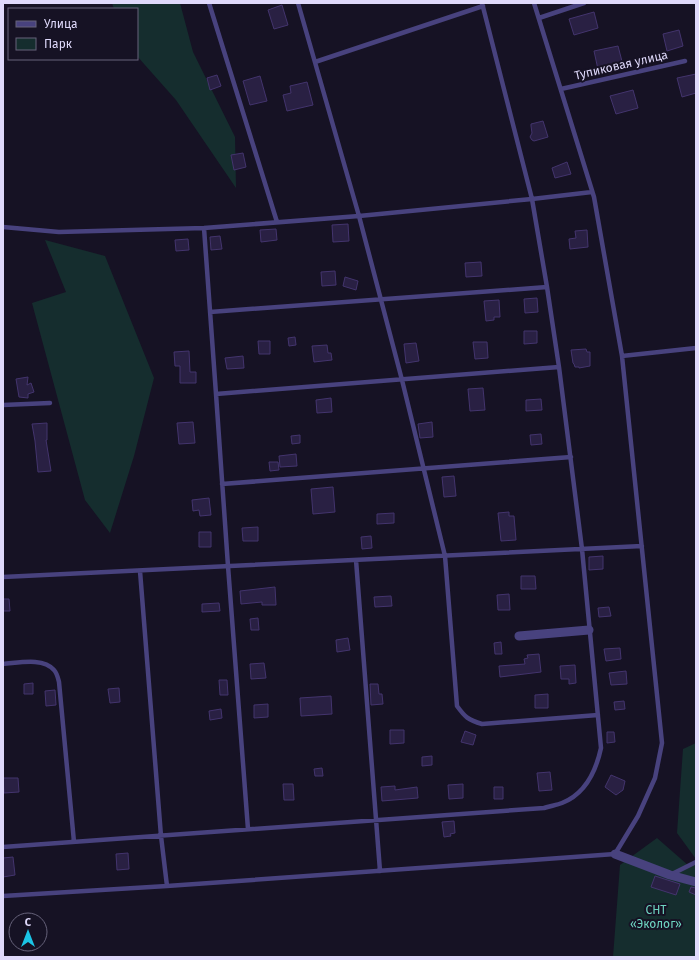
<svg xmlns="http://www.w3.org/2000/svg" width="699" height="960" viewBox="0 0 699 960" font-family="'Fira Sans',sans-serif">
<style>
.green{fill:#152d2e}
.building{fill:#292043;stroke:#43346d}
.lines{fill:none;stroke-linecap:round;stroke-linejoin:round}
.service{stroke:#48427e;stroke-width:4.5}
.minor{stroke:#48427e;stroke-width:9}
.labels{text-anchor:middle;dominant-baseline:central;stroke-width:4;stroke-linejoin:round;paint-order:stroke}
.street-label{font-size:12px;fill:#dfd9fb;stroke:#161224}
.park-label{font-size:12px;fill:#6dd3c0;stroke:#161224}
</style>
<rect width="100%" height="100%" fill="#161224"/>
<!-- green -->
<path class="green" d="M112 3H180L193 52 235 137 236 188 176 100 137 56V9H114Z
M45 240 105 256 154 378 134 456 110 533 85 500 32 303 66 292Z
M696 743V859L677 833 683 749Z
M657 838 689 866 696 861V957H613L620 865Z"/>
<!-- building -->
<path class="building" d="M282 5 288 25 274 29 268 10Z
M594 12 598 28 574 35 569 19Z
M679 30 683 46 667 51 663 34Z
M618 46 624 69 599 74 594 51Z
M696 74V93L682 97 677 78Z
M217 75 221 86 210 90 207 78Z
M260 76 267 101 250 105 243 81Z
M307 82 313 105 287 111 283 95 291 93 290 86Z
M633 90 638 108 616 114 610 96Z
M543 121 548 137 534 141 532 140 530 137 532 133 531 126V124Z
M243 153 246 167 234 170 231 155Z
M567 162 571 174 555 178 552 168Z
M348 224 349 241 333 242 332 225Z
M276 229 277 240 261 242 260 230Z
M587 230 588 247 570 249 569 239 576 238 575 231Z
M220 236 222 249 211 250 210 237Z
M188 239 189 250 176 251 175 240Z
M481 262 482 276 466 277 465 263Z
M335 271 336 285 322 286 321 272Z
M345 277 358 281 356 290 343 286Z
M537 298 538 312 525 313 524 299Z
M499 300 500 317H494V320L486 321 484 301Z
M524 331H537V343L524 344Z
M295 337 296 345 289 346 288 338Z
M258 341H270V354H259Z
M473 342H487L488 358 475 359Z
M416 343 419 361 406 363 404 344Z
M327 345 328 353H331L332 360 314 362 312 346Z
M586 349 587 352H590V366L579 368V367H575L574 364 573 363 571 350Z
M189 351 190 372H196V383H180V366H175L174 352Z
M243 356 244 368 227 369 225 358Z
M28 377 27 385 31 383 34 392 28 394V398L19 397 16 379Z
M483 388 485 410 470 411 468 389Z
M331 398 332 412 317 413 316 400Z
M541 399 542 410 526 411V400Z
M193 422 195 443 179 444 177 423Z
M432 422 433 437 420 438 418 424Z
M47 423V440H46L51 471 38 472 35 441 32 424Z
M541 434 542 444 531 445 530 435Z
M300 435V443L292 444 291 436Z
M296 454 297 466 280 467 279 456Z
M269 462H278L279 470 270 471Z
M454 476 456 496 444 497 442 477Z
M333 487 335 512 313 514 311 489Z
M209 498 211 515 200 516 199 510 193 511 192 500Z
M509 512V516H514L516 540 501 541 498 513Z
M394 513V523L377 524V514Z
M258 527V541H243L242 528Z
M199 532H211V547H199Z
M371 536 372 548 362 549 361 537Z
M603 556V569L589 570V557Z
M521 576H535L536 589H521Z
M275 587 276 605H262V602L241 604 240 591Z
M509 594 510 610H498L497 595Z
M391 596 392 606 375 607 374 597Z
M3 599H9L10 611H3Z
M219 603 220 611 202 612V604Z
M609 607 611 616 599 617 598 608Z
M258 618 259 630H251L250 619Z
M348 638 350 650 337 652 336 640Z
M501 642 502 654H495L494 643Z
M620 648 621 659 606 661 604 649Z
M539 654 541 672 500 677 499 666 525 664 524 659 528 658 527 655Z
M264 663 266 678 251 679 250 664Z
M575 665 576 683 569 684V679H561L560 666Z
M626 671 627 684 611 685 609 673Z
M219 680H227L228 695H220Z
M33 683V694H24V684Z
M370 684H378L379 694H382L383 704 371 705Z
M119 688 120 702 110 703 108 689Z
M55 690 56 705 46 706 45 691Z
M548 694V708H535V695Z
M331 696 332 714 301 716 300 698Z
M624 701 625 709 615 710 614 702Z
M268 704V717L254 718V705Z
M221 709 222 718 210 720 209 711Z
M390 730H404V743L390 744Z
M465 731 476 735 473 745 461 742Z
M607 732H614L615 742 607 743Z
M432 756V765L422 766V757Z
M322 768 323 776H315L314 769Z
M550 772 552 790 539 791 537 773Z
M611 775 625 781 623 790 616 795 605 787Z
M3 778H18L19 792 4 793Z
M283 784H293L294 800H284Z
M463 784V798L449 799 448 785Z
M395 786V790L417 787 418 798 382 801 381 787Z
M494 787H503V799H494Z
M454 821 455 833 450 834 451 836 444 837 442 822Z
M128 853 129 869 117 870 116 854Z
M13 857 15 875 3 877V858Z
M655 876 680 884 676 895 651 887Z
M691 887 696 888V895L689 892Z"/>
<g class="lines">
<!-- service -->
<path class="service" d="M209 3 277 222
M298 3 359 216 532 199 547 287 559 367
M482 3 532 199 592 192
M539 18 584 3
M315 62 483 6
M561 89 685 61
M3 227 59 232 204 228 359 216 402 380 445 556 457 706C465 717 468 720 482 724L598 715
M204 228 216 394
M210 312 547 287
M622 356 696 348
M3 405 50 403
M222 484 571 457
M356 560 380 871
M140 571 161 836 167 886
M3 577 642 546
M3 664C18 663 43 657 54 670 57 673 58 678 59 682L74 842
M3 847 544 808C550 806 557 805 562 803 585 794 596 771 601 748L582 549 559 367 216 394 228 566 248 829
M672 874 696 862
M3 896 167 886 615 854 638 816 655 778 662 743 622 356 594 197 534 3"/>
<!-- minor -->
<path class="minor" d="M519 636 589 630
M615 854 670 875 696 882"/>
</g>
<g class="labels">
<!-- street labels -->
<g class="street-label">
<text transform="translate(621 65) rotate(-13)">Тупиковая улица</text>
</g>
<!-- park labels -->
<g class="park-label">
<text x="656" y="910">СНТ<tspan x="656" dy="14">«Эколог»</tspan></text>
</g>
</g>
<!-- border -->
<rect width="699" height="960" fill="none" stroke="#dfd9fb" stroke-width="8"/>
<!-- legend -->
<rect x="8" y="8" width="130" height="52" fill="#161224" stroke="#66627a"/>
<rect x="16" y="21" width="20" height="6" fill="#48427e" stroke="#66627a"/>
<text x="44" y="28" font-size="12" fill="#dfd9fb">Улица</text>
<rect x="16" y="38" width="20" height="12" fill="#152d2e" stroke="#66627a"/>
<text x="44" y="48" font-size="12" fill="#dfd9fb">Парк</text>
<!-- north arrow -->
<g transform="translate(28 932)"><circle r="19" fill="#161224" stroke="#66627a"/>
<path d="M0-3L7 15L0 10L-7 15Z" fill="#1bc4e5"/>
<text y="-6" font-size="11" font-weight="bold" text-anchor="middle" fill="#dfd9fb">С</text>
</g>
</svg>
